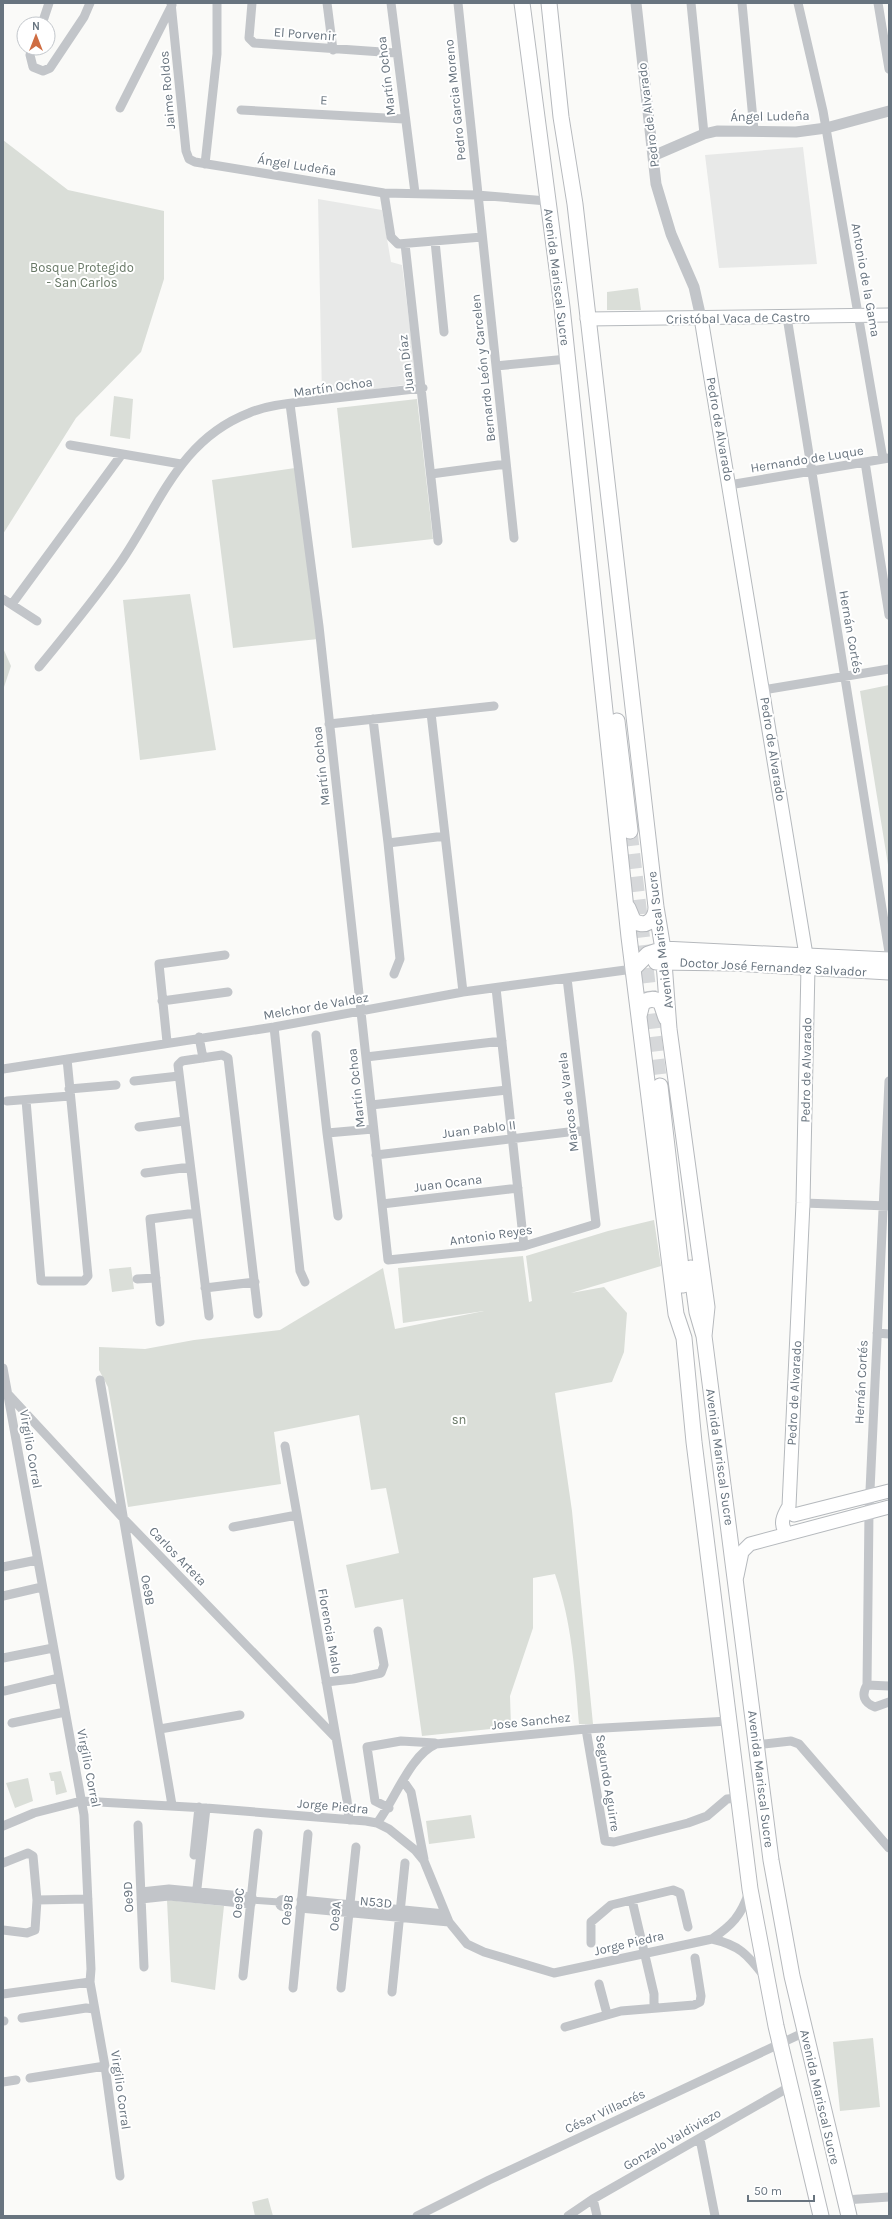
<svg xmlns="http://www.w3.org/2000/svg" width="892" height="2219" viewBox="0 0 892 2219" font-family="Karla,sans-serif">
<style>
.built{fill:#e8e9e8}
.green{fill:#daded8}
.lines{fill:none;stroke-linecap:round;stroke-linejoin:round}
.primary-tunnel{stroke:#d6d8da;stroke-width:15;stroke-dasharray:15 8;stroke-linecap:butt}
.secondary-casing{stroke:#b5b9bd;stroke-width:15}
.primary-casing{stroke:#b6b9bd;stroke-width:17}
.pedestrian{stroke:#c2c5c9;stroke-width:7}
.minor{stroke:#c2c5c9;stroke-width:9}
.tertiary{stroke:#c2c5c9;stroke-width:11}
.secondary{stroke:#fff;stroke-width:13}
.primary{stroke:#fff;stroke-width:15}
.labels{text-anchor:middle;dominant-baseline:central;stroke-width:4;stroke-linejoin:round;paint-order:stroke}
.street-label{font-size:13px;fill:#68747f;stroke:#fff}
.park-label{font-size:13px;fill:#687866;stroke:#fff}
</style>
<rect width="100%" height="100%" fill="#fafaf8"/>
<!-- built -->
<path class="built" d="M803 147 817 264 719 268 705 155Z
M318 199 382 210 391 262 402 265 417 383 322 397Z"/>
<!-- green -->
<path class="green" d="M3 140 68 190 164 211V279L141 352 76 418 3 534Z
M638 288 641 310H607V292Z
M114 396 133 399 130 439 110 436Z
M417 399 433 539 352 548 337 408Z
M295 468 318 639 233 648 212 480Z
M190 594 216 750 140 760 123 600Z
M3 648 11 666 3 690Z
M889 685V871L860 691Z
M654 1220 661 1266 571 1293 604 1287 627 1313 624 1352 612 1382 555 1393 572 1511 593 1724H579C575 1673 572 1622 555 1574L533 1578V1628L510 1696 511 1727 422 1736 403 1599 355 1608 346 1565 399 1553 386 1488 371 1490 359 1415 274 1432 281 1484 128 1507 108 1387 99 1370V1347L145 1349 194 1340 280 1330 383 1268 395 1329 484 1311 403 1323 398 1268 523 1256 529 1302 532 1301 526 1256 608 1231Z
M131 1267 134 1289 112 1292 109 1269Z
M61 1771 67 1792 56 1795 54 1781H51L49 1773Z
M28 1778 33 1801 15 1808 6 1783Z
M471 1815 475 1838 429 1844 426 1821Z
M167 1900 224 1906 215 1990 171 1982Z
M873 2038 880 2107 840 2111 833 2042Z
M268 2198 273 2216H255L252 2202Z"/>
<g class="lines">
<!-- primary-tunnel -->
<path class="primary-tunnel" d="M630 831 660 1086"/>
<defs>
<path id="secondary" d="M701 318 808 967 803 1203 789 1506C783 1516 779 1524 787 1534
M587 319 889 315
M794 1515 889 1491
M737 1576 742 1552 750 1544 889 1507"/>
<path id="primary" d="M522 3 562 307 629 937 676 1314 684 1338 694 1442 750 1889 776 2026 821 2216
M549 3 561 117 575 204 656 907 663 949 669 1029 707 1307 704 1336
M617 721 630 831
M628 908 633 920C644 929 656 921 656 907
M656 962 733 963 889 972
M633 969 648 954 663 949 889 960
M639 1016 642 1004C648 998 655 998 661 1003L666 1018
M660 1086 683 1285
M691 1268 697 1312 704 1336 771 1860 792 1976 849 2216"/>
</defs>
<!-- secondary casing -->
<use href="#secondary" class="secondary-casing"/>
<!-- primary casing -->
<use href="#primary" class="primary-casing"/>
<!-- pedestrian -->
<path class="pedestrian" d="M278.5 1903a4.5 4.5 0 1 1 9 0a4.5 4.5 0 1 1-9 0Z
M251 1900 279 1902"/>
<!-- minor -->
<path class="minor" d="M171 3 186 151 189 159 195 162 384 193 477 195 547 201
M252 3 249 38 254 43 396 53
M327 3 333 50
M391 3 415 193
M458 3 514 538
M691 3 704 134
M742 3 754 130
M798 3 823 111 883 459
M878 3 889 69
M42 24 49 3
M32 48 30 55 33 67 43 71 50 68 84 17 90 3
M120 108 172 5
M241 110 404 119
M205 164 217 54V3
M384 193 391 237 398 244 482 237
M435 241 444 332
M405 244 438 541
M787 317 889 952
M496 366 567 359
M290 404 319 626 388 1260 524 1246 596 1224 567 978
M70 445 181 464
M865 462 889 615
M431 474 506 464
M729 485 889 458
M3 599 37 621
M12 604 122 454
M39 667C67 633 95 599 120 563 160 505 179 440 249 413 270 404 296 403 318 400 353 396 388 392 423 388
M763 690 889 669
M431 713 463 992
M373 719 388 843 400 959 394 974
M329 724 494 706
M388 843 445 836
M496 988 524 1246
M162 1001 228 992
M274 1027 300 1271 305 1282
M316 1035 327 1133
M199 1037 203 1058
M167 1042 159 964 225 955
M366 1057 502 1041
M3 1069 274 1027 463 992 633 969
M134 1081 179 1076
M889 1081 869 1512 867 1685C861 1695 864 1703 875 1707L889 1702
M69 1089 116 1085
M26 1100 41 1281H84L88 1276 67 1059
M7 1101 70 1096
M371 1105 507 1090
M139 1127 184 1121
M376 1155 585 1130
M145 1173 190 1167
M803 1203 889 1206
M382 1204 518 1188
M338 1216 327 1133 373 1129
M137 1279 156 1278
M205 1288 255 1282
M209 1316 178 1065 182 1061 222 1055 228 1058 258 1314
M160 1322 150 1219 196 1213
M877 1333 889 1334
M3 1368 84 1815 91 1969 90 1982 105 2066 120 2176
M100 1380 172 1805
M7 1393 122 1517 336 1738
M285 1446 347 1800 349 1820
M233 1527 297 1515
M3 1567 37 1560
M3 1596 42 1587
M3 1658 53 1648
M326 1682 353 1679 381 1673 384 1665 378 1631
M867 1685 889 1686
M4 1691 58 1678
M12 1723 65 1712
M160 1729 240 1715
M586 1729 605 1841 614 1842 688 1823 707 1816 727 1799 738 1798
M756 1745 791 1741 799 1744 889 1848
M404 1782 411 1792 424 1859
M389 1808 375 1801 367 1747 401 1741 435 1743
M377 1823C395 1800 410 1755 436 1744L586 1729 729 1721
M138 1825 144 1967
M3 1826 34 1813 81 1801 206 1808 366 1821 377 1823 389 1829 415 1850 424 1861 449 1922 467 1944 484 1952 554 1973 712 1939C739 1945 747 1954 764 1976
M194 1855 199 1807
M3 1863 28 1853 33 1856 37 1900 35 1930 27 1933 3 1930
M141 1892 169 1889 252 1897
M196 1897 206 1808
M141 1899 169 1896 251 1904
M37 1900 88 1899
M301 1900 445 1914
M632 1900 654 1994V2007
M300 1908 449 1922
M712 1939C732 1925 741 1916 749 1892
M591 1943V1922L611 1905 673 1890 680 1893 688 1927
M243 1976 258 1833
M599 1984 607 2014
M293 1988 308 1834
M341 1988 356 1847
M392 1992 405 1863
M3 1994 90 1982
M22 2018 86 2008 94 2009
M3 2021H4
M565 2027 621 2011 694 2005 700 2002 701 1996 695 1958
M30 2078 105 2066
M3 2082 16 2080
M700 2139 715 2216
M593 2199 597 2216
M845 2200 889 2197
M417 2216 489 2180 805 2032
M568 2216 593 2199 791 2086"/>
<!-- tertiary -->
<path class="tertiary" d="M636 3 656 184 671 234 694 287 701 318
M653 156 704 134 717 131 796 132 826 128 889 111"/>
<!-- secondary -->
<use href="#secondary" class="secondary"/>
<!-- primary -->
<use href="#primary" class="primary"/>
</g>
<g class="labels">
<!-- street labels -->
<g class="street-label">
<text transform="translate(305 34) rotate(4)">El Porvenir</text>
<text transform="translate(386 76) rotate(-97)">Martín Ochoa</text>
<text transform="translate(167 90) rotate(-95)">Jaime Roldos</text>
<text transform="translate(324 100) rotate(3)">E</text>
<text transform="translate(455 100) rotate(-96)">Pedro Garcia Moreno</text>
<text transform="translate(648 115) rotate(-97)">Pedro de Alvarado</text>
<text transform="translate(770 116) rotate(-1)">Ángel Ludeña</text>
<text transform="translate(297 165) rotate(9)">Ángel Ludeña</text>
<text transform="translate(557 277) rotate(83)">Avenida Mariscal Sucre</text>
<text transform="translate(866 280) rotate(80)">Antonio de la Gama</text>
<text transform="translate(738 318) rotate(-1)">Cristóbal Vaca de Castro</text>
<text transform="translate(406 363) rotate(-97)">Juan Díaz</text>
<text transform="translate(483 368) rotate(-96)">Bernardo León y Carcelen</text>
<text transform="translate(333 387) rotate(-8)">Martín Ochoa</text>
<text transform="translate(720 429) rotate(80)">Pedro de Alvarado</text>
<text transform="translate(807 459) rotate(-9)">Hernando de Luque</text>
<text transform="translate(851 632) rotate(80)">Hernán Cortés</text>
<text transform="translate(773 749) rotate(81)">Pedro de Alvarado</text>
<text transform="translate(321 766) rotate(-96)">Martín Ochoa</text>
<text transform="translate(660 940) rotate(-97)">Avenida Mariscal Sucre</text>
<text transform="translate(773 967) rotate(3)">Doctor José Fernandez Salvador</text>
<text transform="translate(316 1006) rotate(-10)">Melchor de Valdez</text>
<text transform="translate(806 1070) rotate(-89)">Pedro de Alvarado</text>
<text transform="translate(356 1088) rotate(-96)">Martín Ochoa</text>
<text transform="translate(568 1102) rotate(-97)">Marcos de Varela</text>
<text transform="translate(479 1129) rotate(-7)">Juan Pablo II</text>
<text transform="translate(448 1183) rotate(-7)">Juan Ocana</text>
<text transform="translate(491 1235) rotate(-8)">Antonio Reyes</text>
<text transform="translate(861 1382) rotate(-87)">Hernán Cortés</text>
<text transform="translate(794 1393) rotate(-87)">Pedro de Alvarado</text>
<text transform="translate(31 1449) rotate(80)">Virgilio Corral</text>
<text transform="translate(720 1457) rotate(82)">Avenida Mariscal Sucre</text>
<text transform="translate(178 1556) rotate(46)">Carlos Arteta</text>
<text transform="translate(148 1590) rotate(80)">Oe9B</text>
<text transform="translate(330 1631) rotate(80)">Florencia Malo</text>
<text transform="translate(531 1721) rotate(-6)">Jose Sanchez</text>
<text transform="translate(89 1768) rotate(79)">Virgilio Corral</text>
<text transform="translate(761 1779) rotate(83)">Avenida Mariscal Sucre</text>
<text transform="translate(608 1783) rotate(81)">Segundo Aguirre</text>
<text transform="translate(333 1806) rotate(5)">Jorge Piedra</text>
<text transform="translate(128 1897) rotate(-93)">Oe9D</text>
<text transform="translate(376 1902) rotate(5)">N53D</text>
<text transform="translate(238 1903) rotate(-84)">Oe9C</text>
<text transform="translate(287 1910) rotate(-84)">Oe9B</text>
<text transform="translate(335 1916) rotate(-84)">Oe9A</text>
<text transform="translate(629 1943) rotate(-13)">Jorge Piedra</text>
<text transform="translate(121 2090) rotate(82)">Virgilio Corral</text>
<text transform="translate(820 2097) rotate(77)">Avenida Mariscal Sucre</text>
<text transform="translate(605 2111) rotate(-25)">César Villacrés</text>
<text transform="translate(672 2139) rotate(-30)">Gonzalo Valdiviezo</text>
</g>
<!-- park labels -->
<g class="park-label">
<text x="82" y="267">Bosque Protegido<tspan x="82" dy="15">- San Carlos</tspan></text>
<text x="459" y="1419">sn</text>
</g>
</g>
<!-- border -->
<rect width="892" height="2219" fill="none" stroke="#68747f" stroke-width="8"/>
<!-- north arrow -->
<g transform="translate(36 36)"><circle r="19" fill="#ffffff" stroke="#c3c7cc"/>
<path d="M0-3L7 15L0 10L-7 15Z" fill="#cf6d42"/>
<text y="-6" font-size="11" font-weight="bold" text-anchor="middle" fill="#68747f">N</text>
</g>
<!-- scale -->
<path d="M748 2195v6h66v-6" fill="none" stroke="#68747f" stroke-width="2"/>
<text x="754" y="2195" font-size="12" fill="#68747f" stroke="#ffffff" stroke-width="3" paint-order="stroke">50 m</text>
</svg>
